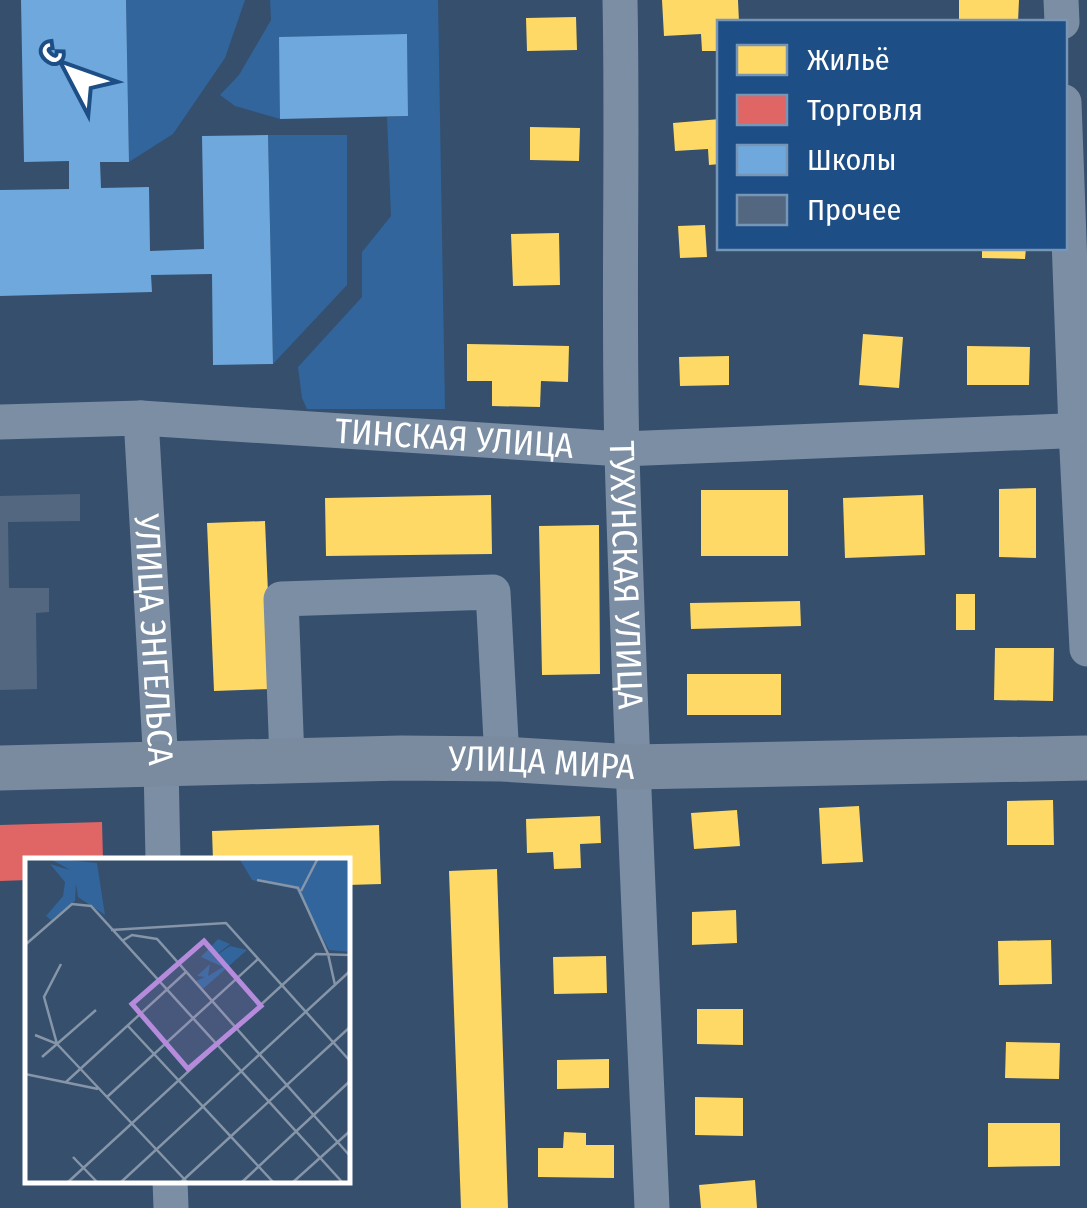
<svg xmlns="http://www.w3.org/2000/svg" width="1087" height="1208" viewBox="0 0 1087 1208" font-family="'Fira Sans Condensed',sans-serif">
<style>
.green{fill:#31659b}
.homes{fill:#ffd966}
.shops{fill:#e06666}
.schools{fill:#6fa8dc}
.building{fill:#536880}
.lines{fill:none;stroke-linecap:round;stroke-linejoin:round}
.minor{stroke:#7b8ea3;stroke-width:35}
.major{stroke:#7a8ba0;stroke-width:45}
.labels{text-anchor:middle;dominant-baseline:central;stroke-width:10;stroke-linejoin:round;paint-order:stroke}
.street-label{font-size:35px;fill:#fff;stroke:#1d4e85}
.inset-road{fill:none;stroke:#8695a7;stroke-width:2.5}
.view{fill:#b68bdc;fill-opacity:0.15;stroke:#b68bdc;stroke-width:5}
.inset-edge{fill:none;stroke:#fff;stroke-width:5}
</style>
<rect width="100%" height="100%" fill="#354f6d"/>
<!-- green -->
<path class="green" d="M126 0H245L225 58 173 134 129 162Z
M270 0H438L445 409H307L302 398 298 367 362 297V252L391 216 387 117 408 116 407 35 280 37V119L235 106 220 95 239 75 271 20Z
M268 135H347V285L273 364Z"/>
<!-- homes -->
<path class="homes" d="M662 0H738L739 22H720V51H702L701 34 664 36Z
M959 0H1019L1018 22H959Z
M576 17 577 50 527 51 526 18Z
M720 119V164L709 165 708 149 675 151 673 123Z
M530 127 580 128 579 161 530 160Z
M705 225 707 257 680 258 678 226Z
M559 233 560 285 513 286 511 234Z
M982 248H1026L1025 259 982 258Z
M863 334 903 337 899 388 859 385Z
M467 344 569 346 568 382 541 381 540 407 492 406V381H467Z
M967 346 1030 347 1029 385H967Z
M729 356V385L680 386 679 357Z
M1036 488V558L999 557V489Z
M701 490H788V556H701Z
M491 495 492 554 326 556 325 498Z
M923 495 925 555 845 558 843 498Z
M265 521 272 689 214 691 207 523Z
M599 525 600 674 542 675 539 526Z
M956 594H975V630H956Z
M800 601 801 626 691 629 690 603Z
M995 648H1054L1053 701 994 700Z
M687 674H781V715H687Z
M1053 800 1054 845H1007V801Z
M859 806 863 862 822 864 819 808Z
M737 810 740 846 694 849 691 813Z
M600 816 601 843 580 844 581 868 554 869 553 852 527 853 526 819Z
M379 825 381 884 348 885V860H213L212 831Z
M497 869 508 1208H461L449 871Z
M736 910 737 943 692 945V912Z
M1051 940 1052 984 999 985 998 941Z
M606 956 607 993 554 994 553 957Z
M697 1009H743V1045L697 1044Z
M1006 1042 1060 1043 1059 1079 1005 1078Z
M609 1059V1088L557 1089V1060Z
M695 1097 743 1098V1136L695 1135Z
M988 1123H1060V1166L988 1167Z
M564 1132 586 1133V1145H614V1178L538 1177V1148H563Z
M755 1180 757 1208H701L699 1185Z"/>
<!-- shops -->
<path class="shops" d="M102 822 103 860H28V880L0 881V825Z"/>
<!-- schools -->
<path class="schools" d="M21 0H126L129 162H100L101 188 149 187 150 251 204 249 202 136 268 135 273 364 213 365 212 274 151 275 152 292 0 296V190L69 189V161L24 162Z
M407 34 408 116 280 119 279 37Z"/>
<!-- building -->
<path class="building" d="M80 494V521L8 522 9 588H49V612L36 613 37 689 0 690V496Z"/>
<g class="lines">
<!-- minor -->
<g class="minor">
<path id="s1" d="M620 0C623 151 618 302 622 453 629 705 641 956 652 1208"/>
<path d="M1061 0 1062 22"/>
<path d="M1064 102 1076 430 1087 649"/>
<path id="s2" d="M141 418 161 765 163 860"/>
<path id="s3" d="M0 422 141 418 622 449 1087 430"/>
<path d="M287 760 281 599 493 592 502 759"/>
<path d="M170 1180 171 1208"/>
</g>
<!-- major -->
<path class="major" id="s4" d="M0 768 401 758 502 759 633 767 1087 758"/>
</g>
<g class="labels">
<!-- street labels -->
<g class="street-label">
<text stroke="none"><textPath href="#s3" startOffset="455">ТИНСКАЯ УЛИЦА</textPath></text>
<text stroke="none"><textPath href="#s1" startOffset="575">ТУХУНСКАЯ УЛИЦА</textPath></text>
<text stroke="none"><textPath href="#s2" startOffset="222">УЛИЦА ЭНГЕЛЬСА</textPath></text>
<text stroke="none"><textPath href="#s4" startOffset="542">УЛИЦА МИРА</textPath></text>
</g>
</g>
<!-- overview -->
<g transform="translate(25 858)">
<rect width="325" height="325" fill="#354f6d"/>
<path d="M24 0 72 5 80 57 53 39 51 26 50 43 26 62 21 58 38 38 40 24 25 6 45 12ZM214 0H325V94L304 92 271 31 227 22ZM193 81 205 86 186 101 205 88 222 92 178 131 171 123 180 119 172 118 185 106 183 118 198 109 176 99Z" fill="#31659b"/>
<path class="inset-road" d="M232 22 274 30M273 30 303 96 310 127M276 33 293 0M86 72 201 65 325 203M97 83 107 77 132 81 325 298M0 87 47 46 66 48 318 325M103 168 249 325M10 177 32 186 19 139 36 106M32 186 163 325M17 199 71 152M0 216 73 231M41 224 161 114M82 239 233 101M48 299 73 325M42 325 291 96 325 97M95 325 325 113M155 325 325 169M216 325 325 223M267 325 325 273"/>
<path class="view" d="M179 83 236 148 163 211 107 146Z"/>
<rect width="325" height="325" class="inset-edge"/>
</g>
<!-- legend -->
<rect x="717" y="20" width="350" height="230" fill="#1d4e85" stroke="#7795b6" stroke-width="2.5"/>
<rect x="737" y="45" width="50" height="30" fill="#ffd966" stroke="#7795b6" stroke-width="2.5"/>
<text x="807" y="70" font-size="30" fill="#ffffff">Жильё</text>
<rect x="737" y="95" width="50" height="30" fill="#e06666" stroke="#7795b6" stroke-width="2.5"/>
<text x="807" y="120" font-size="30" fill="#ffffff">Торговля</text>
<rect x="737" y="145" width="50" height="30" fill="#6fa8dc" stroke="#7795b6" stroke-width="2.5"/>
<text x="807" y="170" font-size="30" fill="#ffffff">Школы</text>
<rect x="737" y="195" width="50" height="30" fill="#536880" stroke="#7795b6" stroke-width="2.5"/>
<text x="807" y="220" font-size="30" fill="#ffffff">Прочее</text>
<!-- north arrow -->
<g transform="translate(70 70) rotate(311)" stroke="#1d4e85" stroke-width="8" paint-order="stroke">
<path d="M0-8L18 38L0 25L-18 38Z" fill="#ffffff"/>
<text y="-15" font-size="28" font-weight="bold" text-anchor="middle" fill="#ffffff">С</text>
</g>
</svg>
